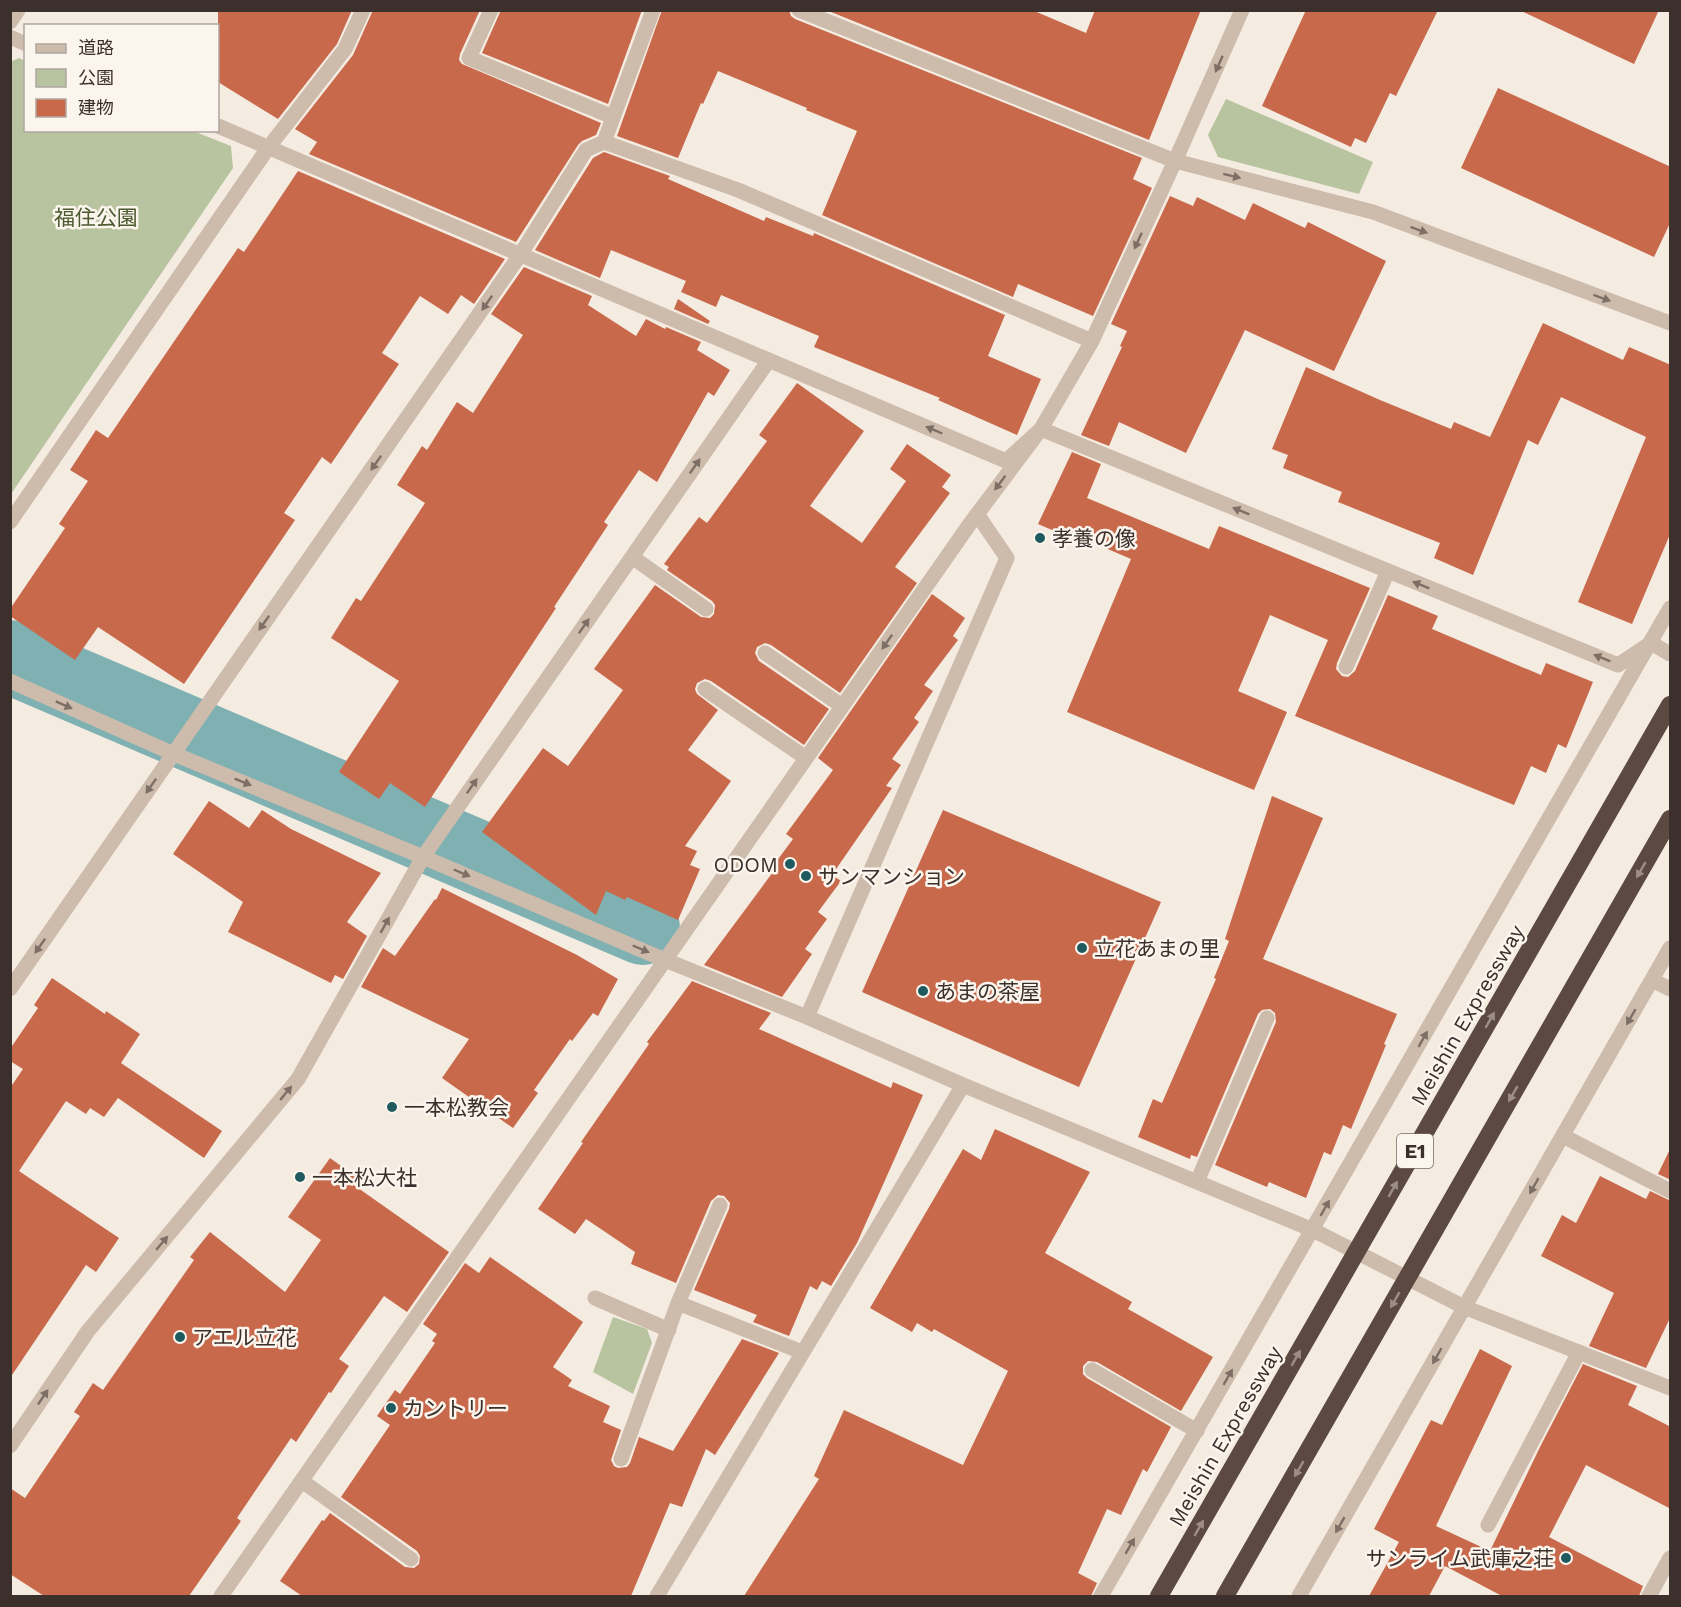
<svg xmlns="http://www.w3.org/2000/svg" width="1681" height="1607" viewBox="0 0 1681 1607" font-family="'Work Sans','Noto Sans JP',sans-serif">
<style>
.green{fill:#b8c4a0}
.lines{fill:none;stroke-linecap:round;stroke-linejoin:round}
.river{stroke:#7fb0b2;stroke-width:74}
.building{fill:#c8694b}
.lane{stroke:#cdbbac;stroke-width:15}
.street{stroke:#cdbbac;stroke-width:15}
.highway-bridge{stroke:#5c4a42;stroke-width:18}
.oneway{fill:#7d6f65}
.oneway2{fill:#9c8e87}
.poi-dot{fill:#1f5a5e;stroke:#fbf5ee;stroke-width:2}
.labels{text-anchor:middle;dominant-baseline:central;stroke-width:5;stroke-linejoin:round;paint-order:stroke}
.shield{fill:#fbf5ee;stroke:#756b66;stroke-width:1.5}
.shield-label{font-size:20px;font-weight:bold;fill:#3b302b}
.park-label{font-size:21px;fill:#4a5a2e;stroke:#fbf5ee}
.poi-label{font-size:21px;fill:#3b302b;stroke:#fbf5ee;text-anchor:start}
.street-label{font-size:21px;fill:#3b302b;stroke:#fbf5ee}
</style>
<rect width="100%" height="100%" fill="#f4ebe1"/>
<!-- green -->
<path class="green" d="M19 58 25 61 26 130 193 131 231 146 233 168 11 494 10 62Z
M1226 99 1373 162 1359 194 1218 157 1208 135Z
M613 1317 647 1329 652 1343 633 1394 593 1372Z"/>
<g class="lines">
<!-- river -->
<path class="river" d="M10 657 643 928"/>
</g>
<!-- building -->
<path class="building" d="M218 10H352L337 44 278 119 218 82Z
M373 10H480L460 54 459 60 462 64 601 123 596 135 582 141 578 145 516 242 309 154 317 142 295 129 353 55Z
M501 10H642L608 104 482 53Z
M662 10H789L791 16 795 19 1142 158 1133 179 1152 188 1093 316 1018 284 1013 297 822 215 857 131 806 110 807 108 718 71 703 104 701 103 678 158 617 136Z
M826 10H1032L1086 33 1095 10H1201L1149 140Z
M1306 10H1438L1396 96 1390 93 1366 143 1355 138 1351 147 1262 106Z
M1519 10H1659L1634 64Z
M1498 88 1671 167V221L1654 257 1461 168Z
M604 152 670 176 668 179 764 221 766 217 813 236 814 233 1005 315 988 356 1041 379 1017 435 938 400 940 398 814 347 819 336 721 295 716 307 681 292 686 281 611 250 600 278 535 250 593 158Z
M298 171 505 259 474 304 461 295 448 314 420 296 382 353 399 364 331 464 322 457 284 513 295 520 184 684 98 627 75 660 10 616V609L65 528 59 524 88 481 70 470 96 430 108 438 238 248 244 252Z
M1170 196 1193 206 1197 197 1245 220 1253 203 1305 228 1308 222 1386 261 1334 371 1245 330 1186 453 1119 422 1109 446 1081 435 1122 347 1120 346 1127 331 1111 324Z
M524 267 592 296 588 305 636 336 646 319 665 329 666 327 701 342 697 350 730 370 714 396 708 392 657 482 639 470 604 522 608 525 554 607 556 608 425 807 390 783 379 799 339 772 399 681 331 638 356 598 361 601 425 503 397 485 422 446 427 450 457 402 473 413 523 335 491 314Z
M678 299 710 321 708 324 674 309Z
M1543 323 1623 360 1629 347 1671 365V532L1632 624 1578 602 1646 437 1561 397 1538 445 1528 440 1473 575 1434 558 1440 543 1338 502 1342 492 1283 468 1288 455 1272 449 1306 367 1380 400 1451 429 1454 422 1490 437Z
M797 383 864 431 810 506 862 543 906 481 890 469 907 444 951 475 942 487 950 493 895 567 917 583 840 693 771 645 765 643 757 647 755 653 759 661 829 709 804 745 711 681 705 679 697 683 695 689 697 694 718 710 688 750 731 781 685 846 697 851 690 865 700 869 678 920 627 897 625 900 606 891 596 915 482 832 543 748 568 766 623 690 594 669 655 585 701 617 710 618 714 614 715 605 712 601 667 570 669 567 664 564 699 517 707 523 767 441 759 435Z
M1072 452 1101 464 1087 498 1209 549 1219 526 1370 588 1337 663 1336 669 1342 676 1348 677 1355 671 1388 595 1438 616 1432 629 1541 675 1546 663 1593 682 1566 748 1558 744 1546 773 1531 766 1514 805 1295 716 1328 640 1270 615 1238 691 1287 712 1254 790 1067 712 1131 559 1073 534 1071 538 1038 524Z
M932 594 965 618 953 636 958 640 924 685 933 691 914 718 919 722 892 759 901 765 886 786 892 788 832 875 841 881 818 912 827 919 805 949 812 954 782 997 704 965 773 872 770 870 793 839 786 834 833 770 818 758Z
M1272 796 1323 818 1263 959 1397 1014 1384 1044 1386 1045 1351 1129 1343 1125 1331 1155 1324 1152 1306 1198 1269 1182 1267 1187 1215 1165 1276 1022 1275 1013 1270 1009 1262 1010 1258 1014 1197 1157 1191 1155 1190 1159 1138 1137 1153 1099 1162 1103 1216 979 1214 978 1229 941 1225 939Z
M209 801 249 828 262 810 291 829 381 873 347 922 367 936 343 979 335 975 331 983 228 932 243 902 173 854Z
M943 810 1161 902 1079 1087 862 992Z
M442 888 577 955 618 979 598 1016 593 1013 572 1041 570 1039 534 1090 538 1093 513 1128 442 1078 469 1039 361 987 383 948 395 956 435 899 436 900Z
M52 978 105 1014 106 1011 140 1034 121 1063 222 1131 204 1158 118 1098 104 1117 90 1108 86 1114 66 1101 19 1171 119 1238 96 1272 86 1265 10 1378V1088L23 1069 10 1061V1049L38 1008 34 1005Z
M692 981 771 1013 759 1029 891 1088 893 1082 923 1095 857 1243 831 1286 822 1281 817 1290 810 1286 789 1336 753 1322 757 1315 694 1290 729 1209 730 1203 724 1196 718 1195 711 1201 676 1283 631 1264 635 1252 586 1219 575 1234 538 1209 583 1143 581 1142 649 1044 647 1042Z
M995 1129 1090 1172 1045 1253 1132 1302 1128 1309 1213 1357 1181 1411 1097 1362 1088 1361 1083 1366V1374L1087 1378 1171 1427 1147 1472 1143 1469 1121 1515 1107 1509 1078 1573 1097 1583 1091 1596H744L819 1479 814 1476 844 1410 963 1465 1008 1371 934 1329 932 1332 917 1323 912 1332 870 1308 963 1149 981 1160Z
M1671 1147V1180L1658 1174Z
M330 1158 355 1176 351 1183 449 1252 407 1312 384 1296 339 1359 349 1366 331 1393 329 1392 296 1442 291 1438 237 1518 241 1521 189 1596H44L10 1574V1488L25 1498 80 1416 74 1412 93 1383 103 1390 194 1260 190 1257 210 1232 285 1292 321 1240 288 1217Z
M1600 1176 1646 1199 1650 1191 1671 1201V1316L1646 1368 1589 1346 1614 1293 1541 1256 1562 1215 1576 1223Z
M490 1257 583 1322 553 1367 572 1380 568 1386 610 1406 603 1422 621 1430 611 1460 614 1466 618 1468 627 1467 630 1463 639 1437 673 1451 742 1339 779 1353 715 1455 706 1449 682 1507 670 1503 631 1596H302L280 1581 322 1520 324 1521 330 1513 405 1567 414 1568 419 1564 420 1556 417 1551 341 1497 390 1425 377 1416 395 1390 400 1394 435 1343 432 1341 437 1334 423 1324 465 1263 479 1273Z
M1480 1349 1512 1366 1436 1526 1490 1551 1541 1445 1583 1364 1637 1386 1628 1405 1671 1427V1509L1586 1465 1549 1537 1643 1586 1639 1596H1502L1445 1566 1429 1596H1369L1399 1542 1374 1529 1431 1420 1442 1425Z"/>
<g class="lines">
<!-- lane -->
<path class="lane" d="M1488 1525 1579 1352"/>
<!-- street -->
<path class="street" d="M491 10 469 58 613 117
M653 10 604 142 738 190 1092 341
M799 10 1175 161 1373 212 1670 323
M10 22 18 10
M10 37 26 44
M218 126 1006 461 1041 429 1618 665 1651 643 1670 654
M10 522 268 148 345 49 363 10
M632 557 706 609
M765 653 842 706
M1346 667 1388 571
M10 681 174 754 423 857 665 960 807 1017 963 1085 1313 1230 1464 1307 1670 1388
M705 689 806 758
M1652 980 1670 989
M10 989 520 255 586 150 604 142
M807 1017 1007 558 977 514
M1563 1136 1670 1191
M1197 1182 1267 1018
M595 1298 669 1330
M678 1303 720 1205
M1092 1370 1197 1431
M10 1446 88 1331 298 1079 423 857 769 360
M621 1459 678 1303 802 1352
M302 1481 411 1559
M221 1596 969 525 1041 429 1092 341 1175 161 1242 10
M657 1596 963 1085
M1101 1596 1670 608
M1299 1596 1670 948
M1649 1596 1670 1558"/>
<!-- highway-bridge -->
<path class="highway-bridge" d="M1159 1596 1670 705
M1225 1596 1670 819"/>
</g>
<!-- one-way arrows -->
<defs><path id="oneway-solid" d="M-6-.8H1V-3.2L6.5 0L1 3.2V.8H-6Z" transform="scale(1.5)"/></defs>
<g class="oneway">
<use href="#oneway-solid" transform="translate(1219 64) rotate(114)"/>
<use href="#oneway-solid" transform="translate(1232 176) rotate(14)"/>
<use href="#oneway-solid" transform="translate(1419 230) rotate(20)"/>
<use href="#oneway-solid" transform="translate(1138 241) rotate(115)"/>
<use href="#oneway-solid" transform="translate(1602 298) rotate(20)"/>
<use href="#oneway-solid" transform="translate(487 303) rotate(125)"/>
<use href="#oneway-solid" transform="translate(934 430) rotate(-157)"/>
<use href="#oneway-solid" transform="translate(376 463) rotate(125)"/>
<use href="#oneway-solid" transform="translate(695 466) rotate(-55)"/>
<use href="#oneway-solid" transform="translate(1000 483) rotate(127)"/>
<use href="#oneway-solid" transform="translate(1241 511) rotate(-158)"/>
<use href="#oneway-solid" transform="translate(1421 585) rotate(-158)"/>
<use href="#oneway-solid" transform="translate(264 623) rotate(125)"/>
<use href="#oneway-solid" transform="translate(584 626) rotate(-55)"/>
<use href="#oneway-solid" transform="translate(887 642) rotate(125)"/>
<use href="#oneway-solid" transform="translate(1602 658) rotate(-158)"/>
<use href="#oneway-solid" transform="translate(64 705) rotate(24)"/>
<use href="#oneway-solid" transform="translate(243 782) rotate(22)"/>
<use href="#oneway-solid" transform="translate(151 786) rotate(125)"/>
<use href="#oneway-solid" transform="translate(472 786) rotate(-55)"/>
<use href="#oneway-solid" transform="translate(462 873) rotate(23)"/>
<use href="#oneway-solid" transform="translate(385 925) rotate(-61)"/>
<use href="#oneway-solid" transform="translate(40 946) rotate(125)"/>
<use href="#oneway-solid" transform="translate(641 949) rotate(23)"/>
<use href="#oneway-solid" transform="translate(1631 1017) rotate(120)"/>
<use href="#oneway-solid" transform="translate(1423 1039) rotate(-60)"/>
<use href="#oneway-solid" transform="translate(286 1093) rotate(-50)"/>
<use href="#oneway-solid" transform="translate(1534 1186) rotate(120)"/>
<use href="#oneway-solid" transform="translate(1325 1208) rotate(-60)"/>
<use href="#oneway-solid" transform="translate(162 1243) rotate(-50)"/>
<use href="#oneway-solid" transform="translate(1437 1356) rotate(120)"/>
<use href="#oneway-solid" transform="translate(1228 1377) rotate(-60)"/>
<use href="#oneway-solid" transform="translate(43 1397) rotate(-56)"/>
<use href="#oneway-solid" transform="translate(1340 1525) rotate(120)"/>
<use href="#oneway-solid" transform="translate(1130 1546) rotate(-60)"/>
</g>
<g class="oneway2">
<use href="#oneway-solid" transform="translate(1641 870) rotate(120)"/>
<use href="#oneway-solid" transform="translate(1490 1020) rotate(-60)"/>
<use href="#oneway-solid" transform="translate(1513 1094) rotate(120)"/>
<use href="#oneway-solid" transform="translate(1393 1189) rotate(-60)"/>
<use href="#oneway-solid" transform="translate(1395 1300) rotate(120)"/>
<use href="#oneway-solid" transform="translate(1296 1358) rotate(-60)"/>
<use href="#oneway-solid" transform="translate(1299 1469) rotate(120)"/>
<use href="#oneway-solid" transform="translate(1199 1528) rotate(-60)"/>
</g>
<!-- markers -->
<g class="poi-dot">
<circle cx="1040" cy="538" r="6"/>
<circle cx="790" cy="864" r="6"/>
<circle cx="806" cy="876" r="6"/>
<circle cx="1082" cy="948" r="6"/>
<circle cx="923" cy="991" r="6"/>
<circle cx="392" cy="1107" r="6"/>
<circle cx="300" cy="1177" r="6"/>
<circle cx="180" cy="1337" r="6"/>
<circle cx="391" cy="1408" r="6"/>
<circle cx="1566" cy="1558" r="6"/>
</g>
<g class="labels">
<!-- shield labels -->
<rect class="shield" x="1397" y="1134" width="36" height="34" rx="4.5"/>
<g class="shield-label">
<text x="1415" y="1151">E1</text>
</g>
<!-- park labels -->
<g class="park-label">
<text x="96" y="217">福住公園</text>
</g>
<!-- poi labels -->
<g class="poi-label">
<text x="1052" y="538">孝養の像</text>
<text x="778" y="864" text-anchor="end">ODOM</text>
<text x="818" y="876">サンマンション</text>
<text x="1094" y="948">立花あまの里</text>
<text x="935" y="991">あまの茶屋</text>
<text x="404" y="1107">一本松教会</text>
<text x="312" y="1177">一本松大社</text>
<text x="192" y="1337">アエル立花</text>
<text x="403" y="1408">カントリー</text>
<text x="1554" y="1558" text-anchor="end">サンライム武庫之荘</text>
</g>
<!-- street labels -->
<g class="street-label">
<text transform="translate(1467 1015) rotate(-60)">Meishin Expressway</text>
<text transform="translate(1225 1436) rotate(-60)">Meishin Expressway</text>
</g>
</g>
<!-- border -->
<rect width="1681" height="1607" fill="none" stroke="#3b302b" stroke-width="24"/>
<!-- legend -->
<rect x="24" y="24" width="195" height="108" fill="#fbf5ee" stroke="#aea6a0" stroke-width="1.5"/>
<rect x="36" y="44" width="30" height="9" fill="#cdbbac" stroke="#aea6a0" stroke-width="1.5"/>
<text x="78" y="54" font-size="18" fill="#3b302b">道路</text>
<rect x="36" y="69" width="30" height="18" fill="#b8c4a0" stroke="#aea6a0" stroke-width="1.5"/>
<text x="78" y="84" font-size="18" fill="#3b302b">公園</text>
<rect x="36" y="99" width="30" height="18" fill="#c8694b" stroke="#aea6a0" stroke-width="1.5"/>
<text x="78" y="114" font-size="18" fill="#3b302b">建物</text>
</svg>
